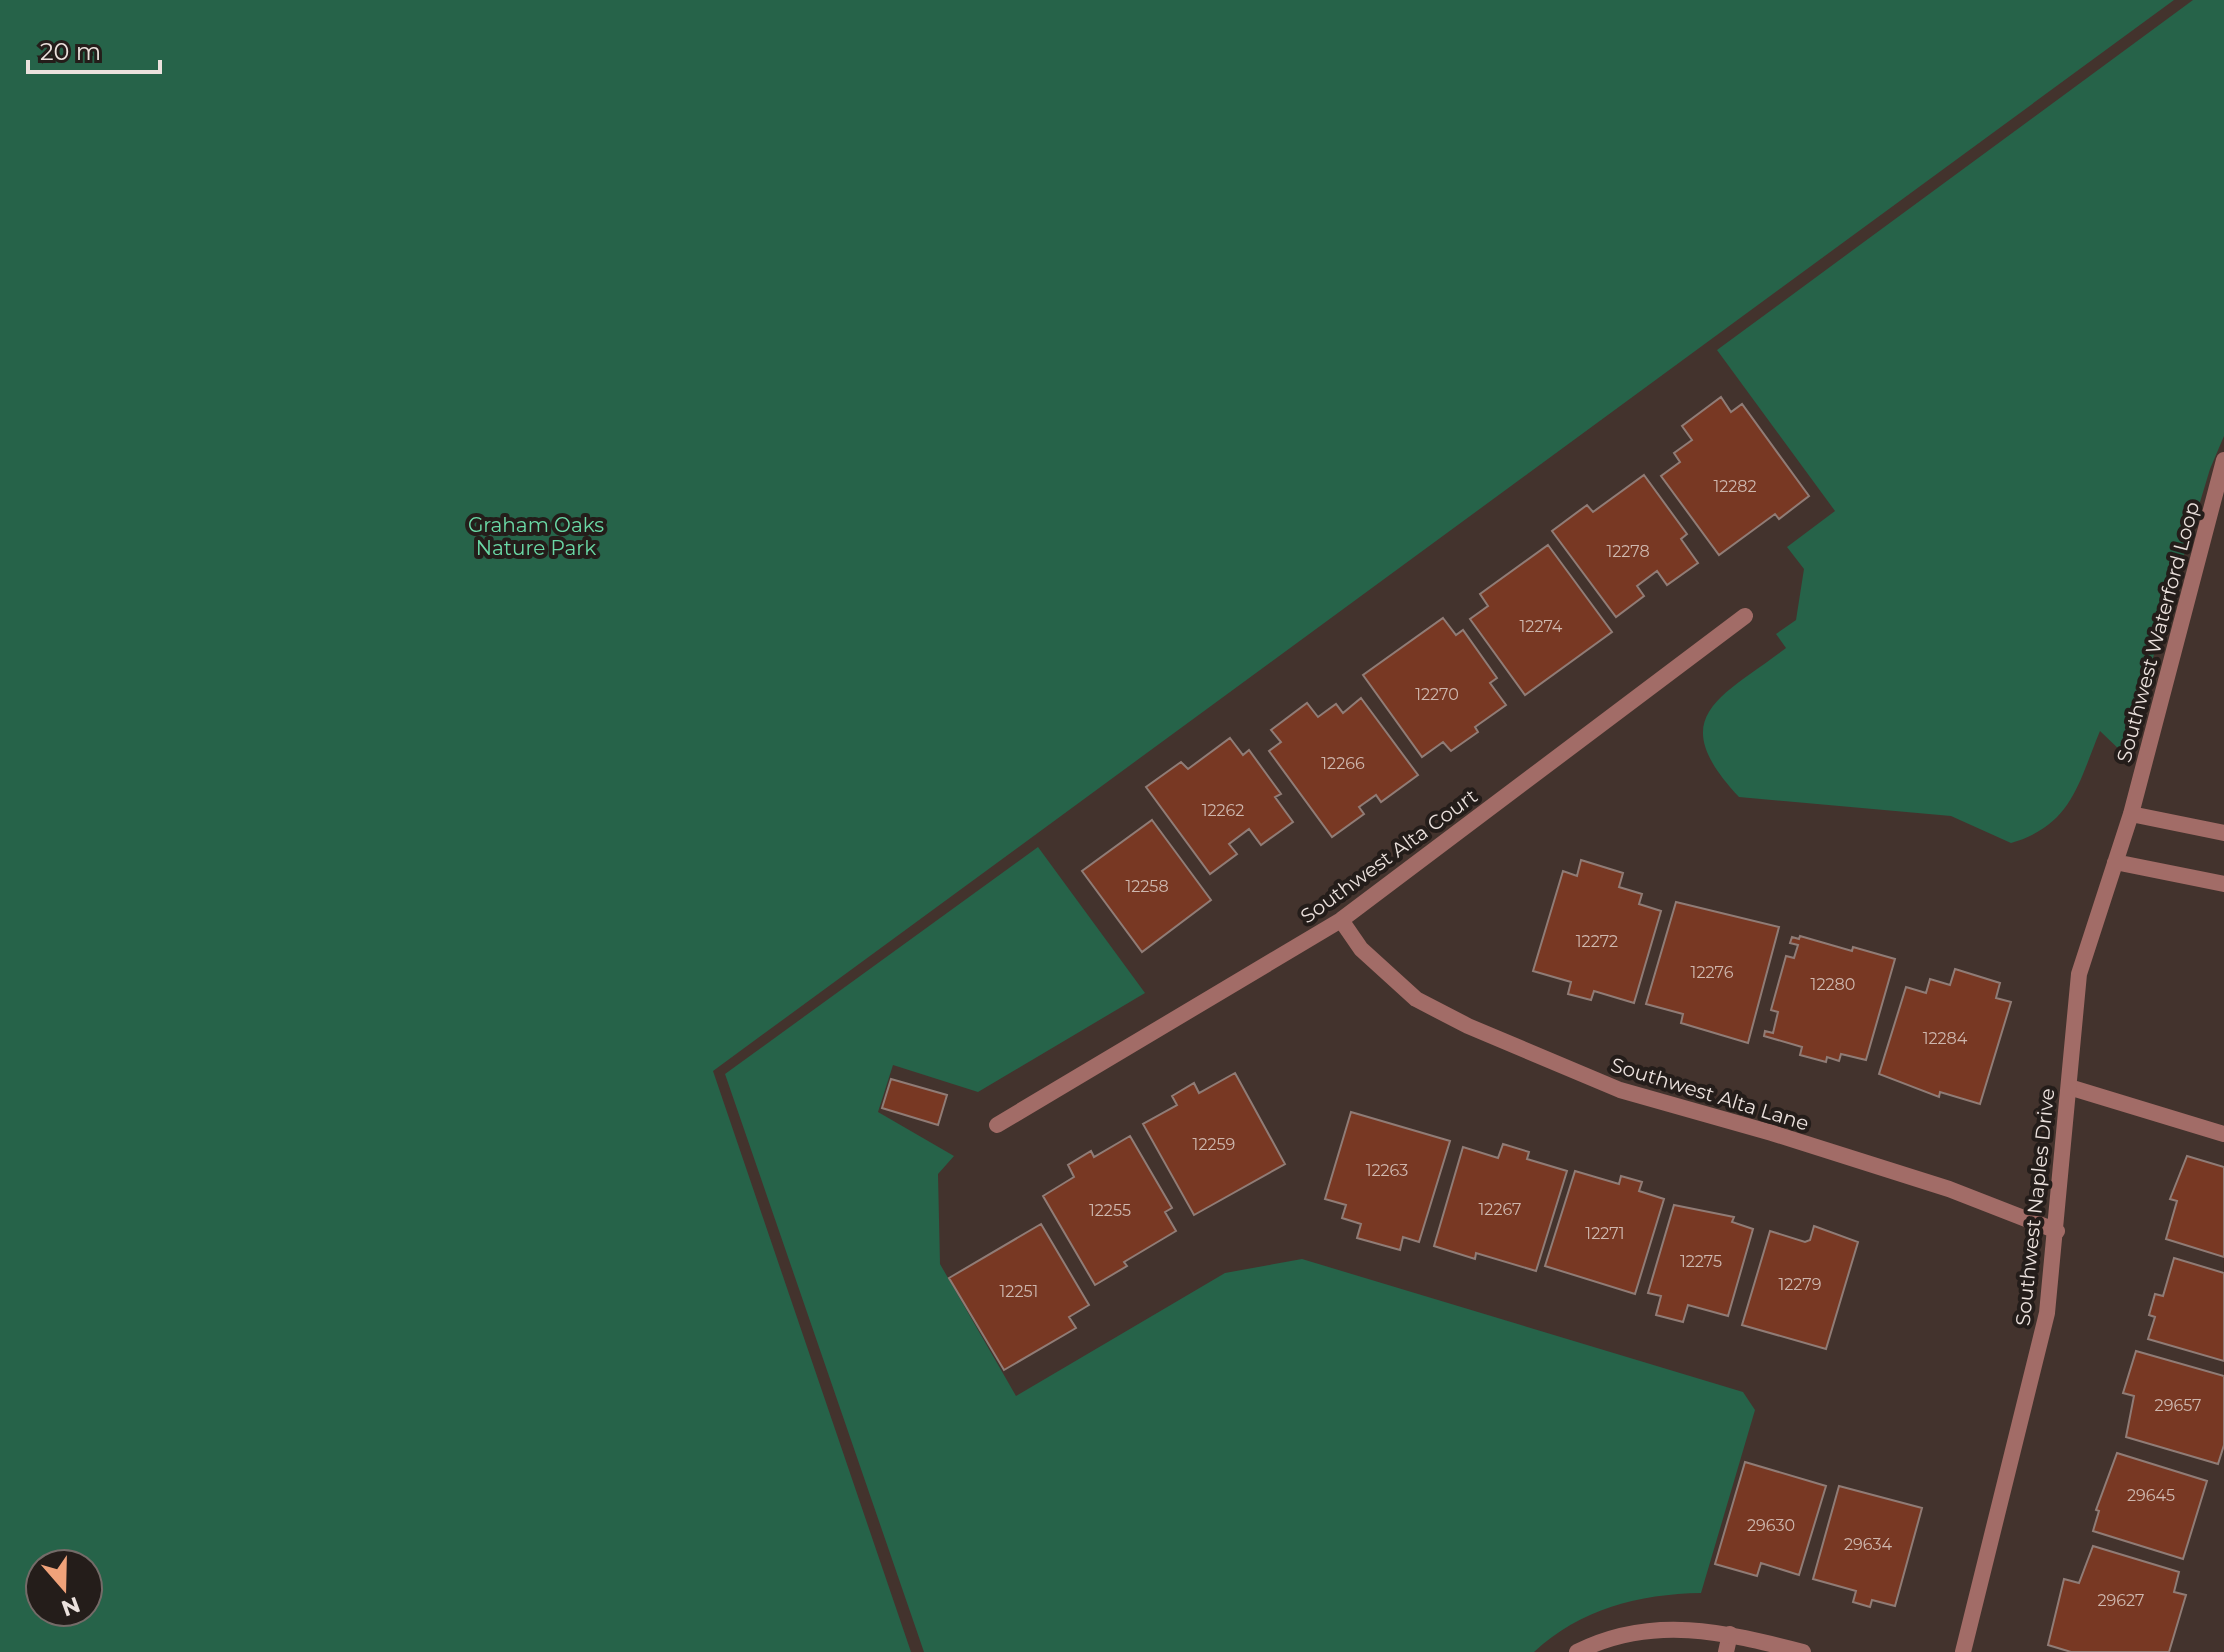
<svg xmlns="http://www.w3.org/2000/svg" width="2224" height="1652" viewBox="0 0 2224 1652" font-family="Montserrat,sans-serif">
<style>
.green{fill:#266349;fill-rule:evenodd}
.building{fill:#783823;stroke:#907c76;stroke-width:2}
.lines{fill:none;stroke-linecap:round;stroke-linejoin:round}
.lane{stroke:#a26c67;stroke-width:16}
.street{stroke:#a26c67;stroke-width:16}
.labels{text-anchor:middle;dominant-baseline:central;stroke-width:8;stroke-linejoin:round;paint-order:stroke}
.number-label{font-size:16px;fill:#ceb7ae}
.park-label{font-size:20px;fill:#6ad9a6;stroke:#241d1a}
.street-label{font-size:20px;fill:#ebe1dd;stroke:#241d1a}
</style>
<rect width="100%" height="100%" fill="#43332d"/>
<!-- green -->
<path class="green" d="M0 0H2174L713 1071 911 1652H0ZM40 1564H88V1612H40Z
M2193 0H2224V436L2210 469 2124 754 2100 731C2078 784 2072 825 2011 843L1951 816 1739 797C1663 716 1721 698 1786 648L1776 634 1796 620 1804 569 1787 547 1835 511 1717 350Z
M1038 847 1145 993 978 1092 893 1065 878 1112 954 1156 938 1174 940 1264 1016 1396 1225 1273 1302 1259 1743 1392 1755 1410 1701 1593C1639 1594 1580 1609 1534 1652H924L725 1074Z"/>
<!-- building -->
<path class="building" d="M1721 397 1731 412 1742 404 1809 496 1779 519 1775 514 1719 555 1661 476 1680 462 1674 453 1692 440 1682 426Z
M1644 475 1687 534 1681 539 1698 563 1667 585 1657 571 1637 586 1644 596 1616 617 1552 531 1587 505 1593 512Z
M1548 545 1612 632 1525 695 1470 619 1488 606 1480 594Z
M1443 618 1456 635 1463 630 1497 678 1490 683 1506 705 1475 727 1478 732 1451 751 1443 742 1422 757 1363 675Z
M1361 698 1418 775 1381 802 1376 795 1359 807 1364 814 1332 837 1269 751 1281 742 1271 730 1307 703 1318 717 1336 704 1343 713Z
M1230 738 1243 755 1249 750 1281 794 1275 797 1293 822 1261 845 1249 829 1229 844 1237 854 1210 874 1146 787 1181 762 1188 769Z
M1152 820 1211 900 1142 952 1082 871Z
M1581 860 1623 873 1619 887 1642 894 1639 904 1661 911 1634 1003 1594 991 1591 1000 1568 994 1571 982 1533 971 1563 871 1577 876Z
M1676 902 1779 927 1748 1043 1681 1023 1683 1014 1646 1004Z
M1800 936 1852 951 1853 947 1895 959 1866 1060 1841 1054 1839 1061 1827 1057 1826 1062 1800 1055 1802 1047 1764 1036 1765 1031 1773 1033 1778 1012 1771 1010 1786 956 1794 958 1798 945 1790 943 1792 937 1799 939Z
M1955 969 2000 983 1996 998 2011 1002 1980 1104 1940 1092 1939 1097 1879 1074 1906 987 1926 993 1930 979 1950 985Z
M1235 1073 1285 1164 1194 1215 1143 1124 1177 1105 1172 1096 1194 1083 1199 1093Z
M891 1079 947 1095 938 1125 882 1108Z
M1351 1112 1450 1141 1419 1242 1403 1237 1400 1250 1357 1238 1361 1224 1342 1218 1346 1205 1325 1199Z
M1130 1136 1172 1208 1165 1212 1176 1231 1124 1262 1127 1266 1095 1285 1043 1196 1074 1177 1068 1165 1091 1151 1094 1157Z
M1503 1144 1529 1152 1527 1159 1567 1171 1536 1271 1476 1253 1475 1259 1434 1246 1463 1147 1498 1158Z
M2187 1156 2224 1167V1257L2166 1239 2177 1201 2170 1199Z
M1575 1171 1619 1184 1621 1176 1642 1182 1639 1191 1664 1199 1635 1294 1545 1266Z
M1674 1205 1734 1217 1732 1222 1753 1229 1728 1316 1688 1305 1683 1322 1656 1315 1661 1296 1648 1293Z
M1041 1224 1089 1305 1069 1317 1076 1328 1004 1370 949 1278Z
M1814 1226 1858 1242 1826 1349 1742 1325 1770 1231 1805 1242 1810 1240Z
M2174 1258 2224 1273V1361L2148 1339 2155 1317 2149 1315 2155 1294 2163 1296Z
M2136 1351 2224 1376V1445L2218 1464 2126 1437 2134 1396 2123 1393Z
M2117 1453 2207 1481 2183 1559 2093 1531 2099 1511 2096 1510Z
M1745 1462 1826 1486 1799 1575 1761 1563 1757 1576 1715 1564Z
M1839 1486 1922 1508 1895 1606 1872 1600 1870 1607 1853 1602 1856 1591 1813 1579Z
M2093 1546 2179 1572 2174 1592 2186 1595 2169 1652H2071L2048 1645 2064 1579 2079 1583Z"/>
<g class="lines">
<!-- lane -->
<path class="lane" d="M2069 1087 2224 1134
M1726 1652 1730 1634"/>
<!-- street -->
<path class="street" d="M2131 814 2224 833
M2115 862 2224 884
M1341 920 1361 949 1416 999 1468 1026 1620 1090 1772 1133 1949 1189 2057 1231
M997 1125 1341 920 1745 616
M1577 1652C1653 1614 1724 1632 1803 1652
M1963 1652 2047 1313 2079 974 2131 814 2224 460"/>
</g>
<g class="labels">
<!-- number labels -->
<g class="number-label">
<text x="1735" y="486">12282</text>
<text x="1628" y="551">12278</text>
<text x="1541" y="626">12274</text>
<text x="1437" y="694">12270</text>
<text x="1343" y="763">12266</text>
<text x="1223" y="810">12262</text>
<text x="1147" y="886">12258</text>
<text x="1597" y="941">12272</text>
<text x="1712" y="972">12276</text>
<text x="1833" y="984">12280</text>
<text x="1945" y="1038">12284</text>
<text x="1214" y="1144">12259</text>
<text x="1387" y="1170">12263</text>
<text x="1500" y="1209">12267</text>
<text x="1110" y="1210">12255</text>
<text x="1605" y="1233">12271</text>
<text x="1701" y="1261">12275</text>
<text x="1800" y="1284">12279</text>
<text x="1019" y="1291">12251</text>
<text x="2178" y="1405">29657</text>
<text x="2151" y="1495">29645</text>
<text x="1771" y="1525">29630</text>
<text x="1868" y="1544">29634</text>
<text x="2121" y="1600">29627</text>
</g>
<!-- park labels -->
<g class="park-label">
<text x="536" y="525">Graham Oaks<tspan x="536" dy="23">Nature Park</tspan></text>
</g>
<!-- street labels -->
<g class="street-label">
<text transform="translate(2158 632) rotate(-75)">Southwest Waterford Loop</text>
<text transform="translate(1389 856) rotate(-36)">Southwest Alta Court</text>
<text transform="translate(1710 1094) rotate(17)">Southwest Alta Lane</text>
<text transform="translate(2035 1207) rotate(-84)">Southwest Naples Drive</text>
</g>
</g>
<!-- north arrow -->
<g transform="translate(64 1588) rotate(160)"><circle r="38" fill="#241d1a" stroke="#746b68" stroke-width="2"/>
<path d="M0-6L14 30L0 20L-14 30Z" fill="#f0a27a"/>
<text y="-12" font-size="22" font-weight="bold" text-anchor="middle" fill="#ebe1dd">N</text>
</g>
<!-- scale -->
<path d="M28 60v12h132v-12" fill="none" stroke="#ebe1dd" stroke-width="4"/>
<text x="40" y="60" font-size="24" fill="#ebe1dd" stroke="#241d1a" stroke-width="6" paint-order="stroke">20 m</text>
</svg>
